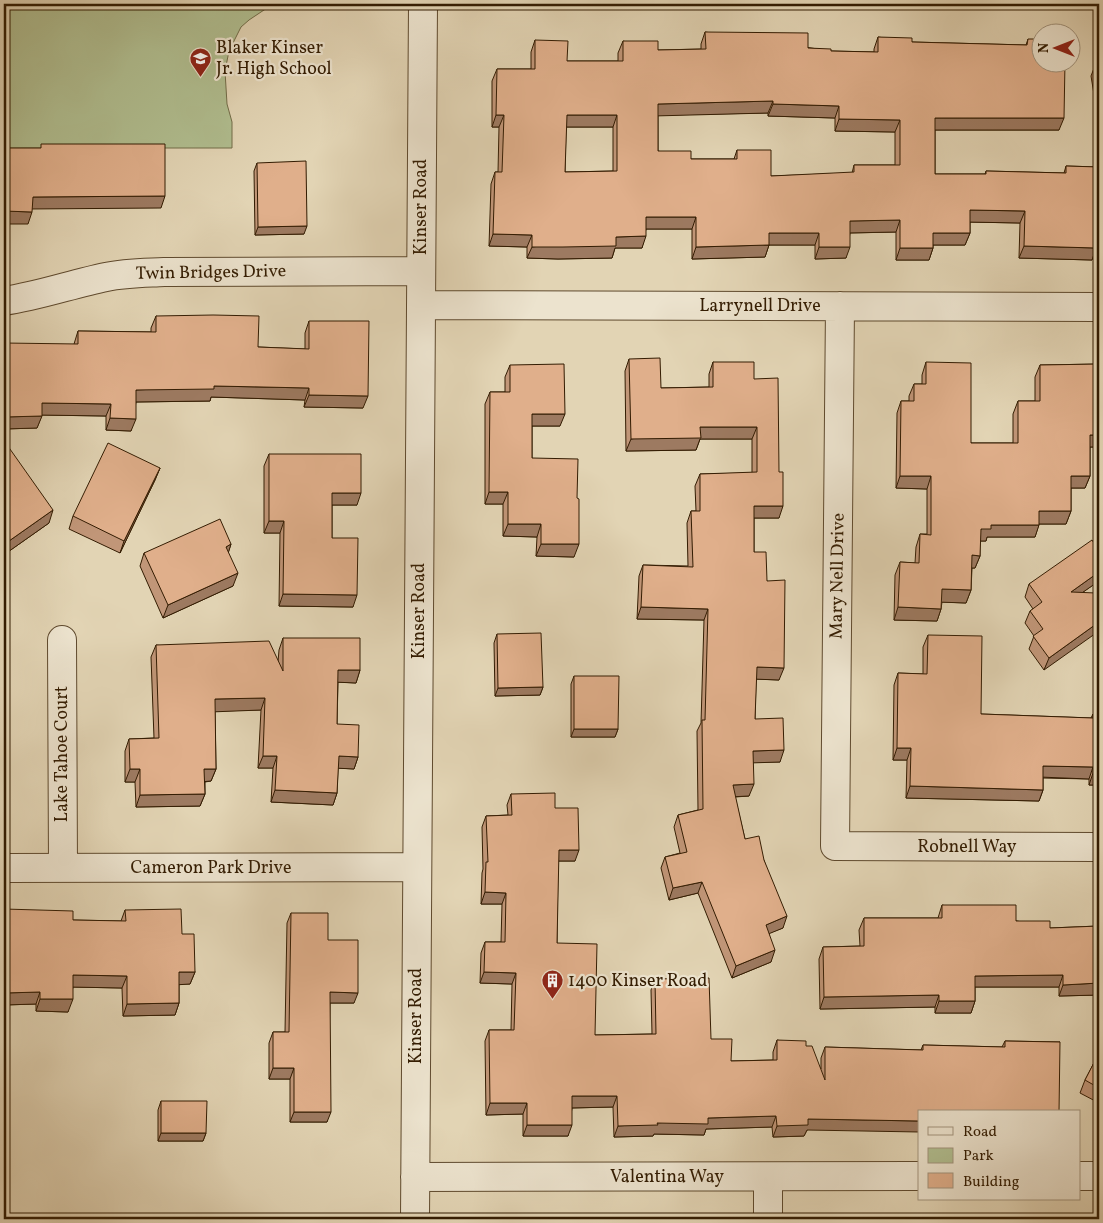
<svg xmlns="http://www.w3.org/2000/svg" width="1103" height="1223" viewBox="0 0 1103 1223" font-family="Vollkorn,serif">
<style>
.green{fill:#b0bd8f;stroke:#726c48}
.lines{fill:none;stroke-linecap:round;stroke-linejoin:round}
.minor-casing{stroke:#5f4a2e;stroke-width:30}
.minor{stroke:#ece3ce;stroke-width:28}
.wall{fill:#c19678;stroke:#331c02;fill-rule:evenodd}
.shaded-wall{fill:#9d7a61;stroke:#331c02}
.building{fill:#e0af8b;stroke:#331c02;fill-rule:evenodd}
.labels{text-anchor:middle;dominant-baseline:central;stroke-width:4.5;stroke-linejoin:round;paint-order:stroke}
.poi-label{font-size:18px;fill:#331c02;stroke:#ece3ce;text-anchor:start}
.street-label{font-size:18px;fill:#331c02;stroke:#ece3ce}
</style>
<rect width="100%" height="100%" fill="#e2d4b4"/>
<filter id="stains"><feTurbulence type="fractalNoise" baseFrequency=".004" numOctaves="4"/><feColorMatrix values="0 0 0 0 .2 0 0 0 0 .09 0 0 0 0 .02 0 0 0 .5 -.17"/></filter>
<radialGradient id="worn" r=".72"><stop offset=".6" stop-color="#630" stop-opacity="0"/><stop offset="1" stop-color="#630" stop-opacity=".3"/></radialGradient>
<!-- green -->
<path class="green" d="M4 4H273L249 20 241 27 229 51 225 71 227 104 232 122V148H4Z"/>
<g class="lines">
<defs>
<path id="minor" d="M4 301C39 296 72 284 106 277 125 273 145 273 164 272L421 271
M421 305 1099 307
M840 306 835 846 1099 847
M62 640 63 868
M4 868 417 867
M1079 1176H1099
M415 1177 919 1176
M415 1219 423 4
M768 1219V1177"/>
</defs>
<!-- minor casing -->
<use href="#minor" class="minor-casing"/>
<!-- minor -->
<use href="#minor" class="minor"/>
</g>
<!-- wall -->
<path class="wall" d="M705 32 831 51 874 52V49L878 37 912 42 1026 45 1028 39 1059 130H935V174H985L986 171 1064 173 1066 166 1099 167V236H1096L1092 260 1019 258 1020 223 970 222V233L965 245H933V248L929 260H896V232L850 233 846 258 815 259V245H769L765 257 692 259V229H646L642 248H615L612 258 558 259 527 258V247L489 246 491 184 495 172H498L499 127H492V81L497 69H531V52L535 40 567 61H618V53L623 41 658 50 701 49V44ZM768 113V116L835 118V131L895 132V165H854L852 173 771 176 737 150 734 159H691L658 151V115ZM566 127H613V171L565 172Z
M1096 63H1099V125L1091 76Z
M257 163 304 234 255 235 254 171Z
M156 316 258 347 305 349V333L309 321 363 408 304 407 305 400 211 397 210 401 136 402 131 431 106 430V416L42 415 37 428 4 429 74 344 78 331 151 332V328Z
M629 359 661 388 709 387V374L713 362 754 379 779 518H754V552L767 581 779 680 756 679 755 719 780 762H753L749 796 735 797 745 839 764 860 783 928 769 933 771 962 732 978 698 893 669 900 661 868 665 857 680 853 674 827 678 815 698 810 697 731 701 723 704 620 637 619 639 576 643 565 688 566 687 523 691 511H696L695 486 700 474 752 473V439H700L696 450 626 451 625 371Z
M926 362 971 443H1013V414L1018 401H1035V377L1040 365 1099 364V447H1090V476L1085 488H1071V511L1066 524H1039L1035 537H987L986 541H980V556L975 568H972L971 590 966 603 942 602 941 609 937 621 894 620 895 575 900 562 915 563 916 547 920 534H927V489L896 488 897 413 901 401H909V396L914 384H922V375Z
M510 365 560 426H532V458L574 557 536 556 537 537 503 536V504H485V404L490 392H505V377Z
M4 443 49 523 5 554 4 553Z
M269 454 357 505H332V538L353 607 279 606 280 533H264V466Z
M160 468 155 480 120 553 69 529 73 516Z
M231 544 228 553 233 586 163 618 140 566 144 553Z
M1099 551V581L1083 592 1044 670 1029 649 1034 636 1025 623 1030 611 1033 609 1025 597 1029 584Z
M497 634 543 687 540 695 495 696 494 643Z
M928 635 981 714 1091 718 1093 714 1099 785H1089V779L1043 778V790L1039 801 906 798 907 760H893L894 685 898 673 923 674V647Z
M283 638 360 670 356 683 338 682 337 724 358 757 354 769 338 768 337 793 333 805 271 802 273 768H258L261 710 215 711 216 769 211 781 205 782V794L200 806 136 807 135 782H125V751L129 739 154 738 151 657 156 645 278 662 279 650Z
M574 676 618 729 615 737H571V684Z
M511 794 555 808 575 861H558L557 943 595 1035 652 1034 651 990 655 979 731 1061 773 1060V1052L777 1040 806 1046 821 1069V1058L825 1047 921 1050 923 1045 1002 1047 1005 1041 1060 1042 807 1130 804 1136 773 1137 772 1127 706 1129 704 1135 654 1134 653 1136 614 1137 613 1107 572 1108 568 1136H523V1114L486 1115 485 1041 489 1030H511L512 984 480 983 481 953 485 942H501L502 904H481L482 873 483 869 482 827 486 816 508 815 507 805Z
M942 905 1050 928 1098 926V915L1099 911V995L1059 996V987H975V1001L971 1013H935V1007L820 1009 819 959 823 947 860 946 859 930 864 918H938Z
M125 910 182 934 195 972 190 984H179V1003L175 1015 123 1016 122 988 73 987 68 1012 36 1011V1004L4 1005 73 920 121 921Z
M291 913 328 940 354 1003H330L327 1122H290V1079H269V1043L273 1032H285L287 923Z
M1099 1053V1103L1080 1093 1085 1080Z
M161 1101 206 1133 203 1141H158V1110Z"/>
<!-- shaded-wall -->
<path class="shaded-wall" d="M773 101 768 113 653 116 658 104Z
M773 104 839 106 835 118 768 116Z
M496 115H504L499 127H492Z
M567 115H617L613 127H562Z
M935 118H1064L1059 130H930Z
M839 119 900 120 895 132 835 131Z
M165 196 161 208 28 209 33 197Z
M970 210 1025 211 1020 223 965 222Z
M4 211 32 212 28 224H4Z
M646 217H696L692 229H642Z
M900 220 896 232 845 233 850 221Z
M1096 224H1099V236H1092Z
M307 226 304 234 255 235 258 227Z
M769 233H819L815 245H764Z
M933 233H970L965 245H929Z
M493 234 532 235 527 247 489 246Z
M646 236 642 248H615L612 258 558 259 527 258 532 247 616 237Z
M769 245 765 257 692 259 696 247Z
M1024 246 1096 248 1092 260 1019 258Z
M819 247H850L846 258 815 259Z
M900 248H933L929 260H896Z
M214 386 309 388 305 400 211 397 210 401 132 402 136 390Z
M309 395 368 396 363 408 304 407Z
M42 403 111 404 106 416 38 415Z
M532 414H565L560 426H527Z
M42 416 37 428 4 429V417Z
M110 418 136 419 131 431 106 430Z
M700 427H757L752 439H700L696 450 626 451 631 439Z
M1090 435H1099V447H1086Z
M160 468 155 480 120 553 124 541Z
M900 476H931L927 489 896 488Z
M1071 476H1090L1085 488H1066Z
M489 492H508L503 504H485Z
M332 493H361L357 505H328Z
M754 506H783L779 518H749Z
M53 510 49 523 5 554 9 541Z
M1039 511H1071L1066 524H1035Z
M269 521H284L280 533H264Z
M508 524H541L537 537 503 536Z
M991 525H1039L1035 537H987L986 541H976L981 529Z
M231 544 227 557 226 547Z
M541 544H579L574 557 536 556Z
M972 555 980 556 975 568H968Z
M1099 572V581L1066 604 1071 592Z
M238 573 233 586 163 618 168 605Z
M942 589 971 590 966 603 937 602Z
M283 594 357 595 353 607 279 606Z
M641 607 708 609 704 620 637 619Z
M898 607 941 609 937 621 894 620Z
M1099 622V631L1044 670 1049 658Z
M757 667 784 668 779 680 752 679Z
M338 670H360L356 683 333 682Z
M543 687 540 695 495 696 498 688Z
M265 698 261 710 210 712 215 699Z
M574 729H618L615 737H571Z
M897 748H911L907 760H893Z
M784 750 780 762 749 763 753 751Z
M263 756H277L273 768H258Z
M339 756 358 757 354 769 334 768Z
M1043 766 1093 767 1089 779 1039 777Z
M130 769H140L135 782H125Z
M204 769H216L211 781 200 782Z
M1093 773H1099V785H1089Z
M754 784 749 796 728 797 733 785Z
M910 786 1043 790 1039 801 906 798Z
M4 790H8L4 801Z
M275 790 337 793 333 805 271 802Z
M205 794 200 806 136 807 140 795Z
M559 850H579L575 861H554Z
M702 882 698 893 669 900 673 888Z
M485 892 506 893 502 904H481Z
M787 916 783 928 761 937 766 925Z
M775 950 771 962 732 978 736 966Z
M179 972H195L190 984 174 985Z
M484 972 516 973 512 984 480 983Z
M73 975 127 976 122 988 69 987Z
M1063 975 1059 987H970L975 976Z
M1099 983V995L1059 996 1063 985Z
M40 992 36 1004 4 1005V993Z
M330 992 358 993 354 1003H326Z
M939 995 935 1007 820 1009 824 997Z
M40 999H73L68 1012 36 1011Z
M939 1001H975L971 1013H935Z
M179 1003 175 1015 123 1016 127 1004Z
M273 1068H294L290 1079H269Z
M572 1096H617L613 1107 568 1108Z
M490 1103H527L523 1114 486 1115Z
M294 1112H331L327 1122H290Z
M776 1116 772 1127 706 1129 704 1135 654 1134 653 1136 614 1137 618 1126 657 1123 708 1118Z
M808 1119 919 1121V1132L807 1130 804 1136 773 1137 777 1126Z
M527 1125H572L568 1136H523Z
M161 1133H206L203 1141H158Z"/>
<!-- building -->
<path class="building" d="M705 32 808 33V48L831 49V51L878 52V37L912 38V42L1027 45 1028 39H1040V62H1065L1064 118H935V174H986V171L1066 173V166L1099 167V224H1096V248L1024 246 1025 211 970 210V233H933V248H900V220L850 221V247H819V233H769V245L696 247V217H646V236L616 237V246L563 247H532V235L493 234 495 172H502L504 115H496L497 69H535V40L568 41 567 61H623V41H658V50L706 49ZM773 101V104L839 106V119L900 120V165H854V172L771 176V150H737V159H691V151H658V104ZM567 115H617V171L565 172Z
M1096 63H1099V85Z
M41 144H165V196L33 197 32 212 4 211V148H41Z
M306 161 307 226 258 227 257 163Z
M213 315 259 316 258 347 309 349V321H369L368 396 309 395V388L214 386V389L136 390V419L110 418 111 404 42 403V416L4 417V343L78 344V331L156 332V316Z
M660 358 661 388 713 387V362H754V379L778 378 779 472H783V506H754V552H766L767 581 785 580 784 668 757 667 755 719 783 718 784 750 753 751 754 784 733 785 745 839 759 836 764 860 787 916 766 925 775 950 736 966 702 882 673 888 665 857 687 852 678 815 703 809 702 720H705L708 609 641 607 643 565 693 567 691 511H700V474L757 472V427H700L701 438 631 439 629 359Z
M926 362 971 363V443H1018V401H1040V365L1099 364V435H1090V476H1071V511H1039V525H991V529H981L980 556 972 555 971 590 942 589 941 609 898 607 900 562 919 563 920 534 931 535V476H900L901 401H914V384H926Z
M564 364 565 414H532V458L578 459 577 498 579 499V544H541V524H508V492H489L490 392H510V365Z
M5 442 53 510 9 541 4 534V443Z
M108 443 160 468 124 541 73 516Z
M269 454H361V493H332V538H358L357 595 283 594 284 521H269Z
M220 519 231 544 226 547 238 573 168 605 144 553Z
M1092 540 1099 551V572L1071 592 1096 593 1099 598V622L1049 658 1033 636 1043 629 1030 611 1042 602 1029 584Z
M541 633 543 687 498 688 497 634Z
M928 635 982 636 981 714 1093 718V714H1099V773H1093V767L1043 766V790L910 786 911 748H897L898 673 927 674Z
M283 638H360V670H338L337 724 359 725 358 757 339 756 337 793 275 790 277 756H263L265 698 215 699 216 769H204L205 794 140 795V769H130L129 739 159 738 156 645 269 641 283 671Z
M574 676H619L618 729H574Z
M4 733H6L8 790H4Z
M555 793V808H578L579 850H559L557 943 597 944 595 1035 656 1034 655 979 709 978 711 1039H732L731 1061 777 1060V1040L806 1041V1046H812L825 1080V1047L923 1050V1045L1005 1047V1041L1060 1042 1059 1112H919V1121L808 1119V1125L777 1126 776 1116 708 1118V1124L657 1123 658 1125 618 1126 617 1096H572V1125H527V1103H490L489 1030H514L516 973 484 972 485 942H505L506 893 485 892 486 862H488L486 816 512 815 511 794Z
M942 905H1016V921H1050V928L1099 926V983L1063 985V975L975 976V1001H939V995L824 997 823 947 864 946V918H942Z
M4 909 73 911V920L126 921 125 910 181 909 182 934H194L195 972H179V1003L127 1004V976L73 975V999H40V992L4 993Z
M291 913H328V940H358V993L330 992 331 1112H294V1068H273V1032H289Z
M1099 1053V1088L1085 1080Z
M161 1101H207L206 1133H161Z"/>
<!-- icons -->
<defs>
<symbol id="school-pin" viewBox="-11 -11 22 30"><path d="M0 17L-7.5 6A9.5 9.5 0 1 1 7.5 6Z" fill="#8f2418" stroke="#ece3ce"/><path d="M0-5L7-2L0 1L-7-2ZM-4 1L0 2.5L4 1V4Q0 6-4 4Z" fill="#fff"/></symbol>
<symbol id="building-pin" viewBox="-11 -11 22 30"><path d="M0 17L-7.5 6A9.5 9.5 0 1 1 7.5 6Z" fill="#8f2418" stroke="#ece3ce"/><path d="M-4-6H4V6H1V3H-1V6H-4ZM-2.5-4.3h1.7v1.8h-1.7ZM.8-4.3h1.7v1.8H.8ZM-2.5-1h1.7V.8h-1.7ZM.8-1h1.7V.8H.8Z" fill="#fff"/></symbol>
</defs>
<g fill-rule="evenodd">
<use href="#school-pin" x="188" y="46" width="25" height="34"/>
<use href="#building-pin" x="540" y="968" width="25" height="34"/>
</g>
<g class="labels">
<!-- poi labels -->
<g class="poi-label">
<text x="216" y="48">Blaker Kinser<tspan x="216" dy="21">Jr. High School</tspan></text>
<text x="568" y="981">1400 Kinser Road</text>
</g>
<!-- street labels -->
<g class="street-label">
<text transform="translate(421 207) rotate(-90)">Kinser Road</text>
<text transform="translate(211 273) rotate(-1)">Twin Bridges Drive</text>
<text x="760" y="306">Larrynell Drive</text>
<text transform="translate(838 576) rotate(-89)">Mary Nell Drive</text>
<text transform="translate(419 611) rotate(-90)">Kinser Road</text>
<text transform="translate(62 754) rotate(-90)">Lake Tahoe Court</text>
<text x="967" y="847">Robnell Way</text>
<text x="211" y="868">Cameron Park Drive</text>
<text transform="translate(416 1016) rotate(-90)">Kinser Road</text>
<text x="667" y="1177">Valentina Way</text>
</g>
</g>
<!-- margin -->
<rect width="1103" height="1223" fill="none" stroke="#e2d4b4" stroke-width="20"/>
<rect x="5" y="5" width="1093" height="1213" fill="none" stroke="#331c02" stroke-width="2.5"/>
<rect x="10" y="10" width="1083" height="1203" fill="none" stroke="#331c02"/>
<!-- legend -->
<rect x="918" y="1110" width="162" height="90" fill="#ece3ce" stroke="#a2937c"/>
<rect x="928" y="1127" width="25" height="8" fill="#ece3ce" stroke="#a2937c"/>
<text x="963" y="1136" font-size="15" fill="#331c02">Road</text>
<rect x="928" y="1148" width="25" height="15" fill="#b0bd8f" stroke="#a2937c"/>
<text x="963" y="1160" font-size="15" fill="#331c02">Park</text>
<rect x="928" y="1173" width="25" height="15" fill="#e0af8b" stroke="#a2937c"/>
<text x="963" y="1186" font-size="15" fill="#331c02">Building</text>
<!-- north arrow -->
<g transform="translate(1056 48) rotate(270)"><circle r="24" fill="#ece3ce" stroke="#a2937c"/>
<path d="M0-4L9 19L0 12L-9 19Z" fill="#8f2418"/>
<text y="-8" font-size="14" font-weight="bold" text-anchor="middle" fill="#331c02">N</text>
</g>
<rect width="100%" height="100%" filter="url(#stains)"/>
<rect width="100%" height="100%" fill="url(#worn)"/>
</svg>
